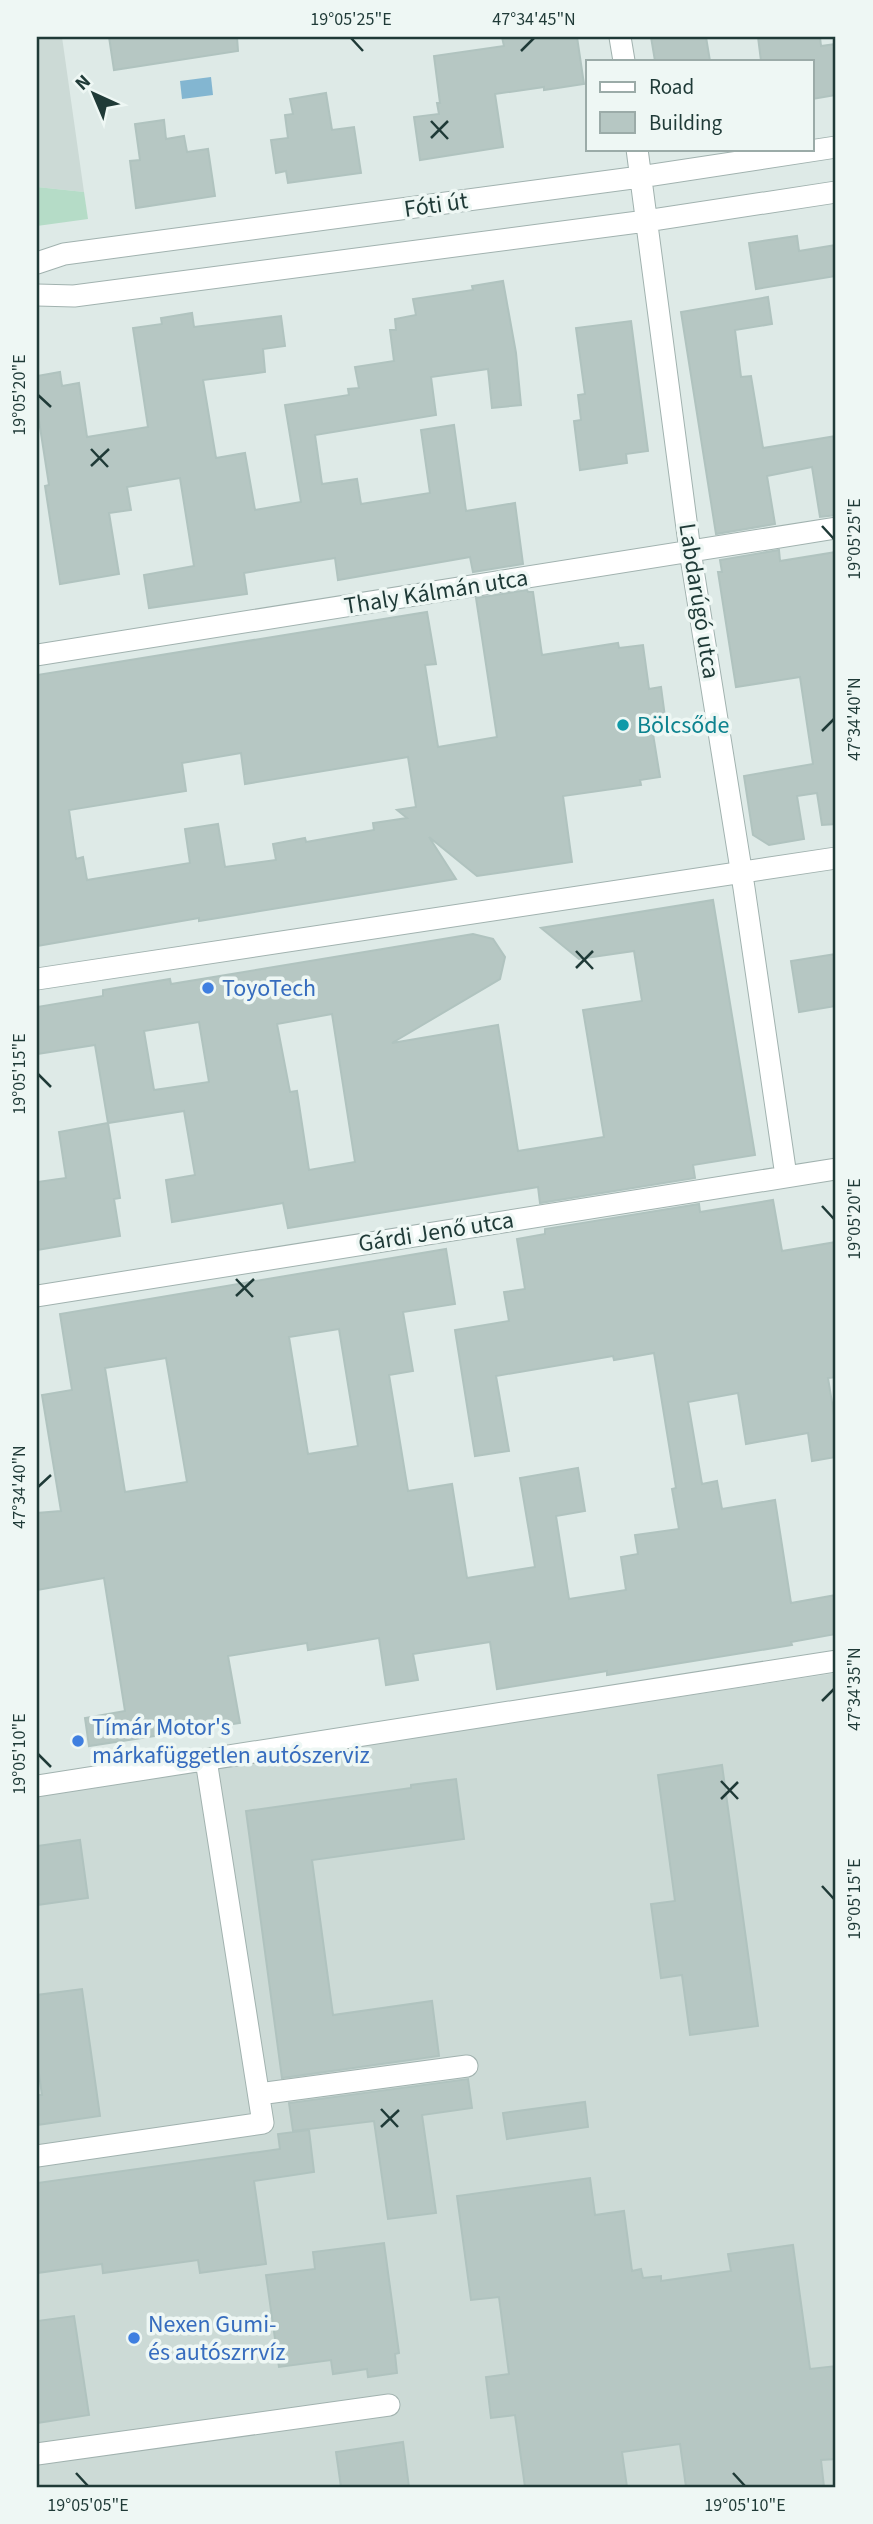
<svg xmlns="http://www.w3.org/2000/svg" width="873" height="2524" viewBox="0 0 873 2524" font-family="'Source Sans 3',sans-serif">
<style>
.built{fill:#ccdad6}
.green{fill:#b5dcc7}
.water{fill:#83b6d1}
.building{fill:#b6c7c3;stroke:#b0c3bf;stroke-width:2;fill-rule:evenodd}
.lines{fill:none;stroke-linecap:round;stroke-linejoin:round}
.minor-casing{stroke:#a1b2af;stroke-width:23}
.minor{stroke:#fff;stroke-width:21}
.ticks{fill:none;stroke:#1f3a37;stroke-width:2.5}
.culture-dot{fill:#0f9aa8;stroke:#eef7f4;stroke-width:2.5}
.shop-dot{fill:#3f7fe0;stroke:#eef7f4;stroke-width:2.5}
.labels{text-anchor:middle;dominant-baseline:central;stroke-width:7;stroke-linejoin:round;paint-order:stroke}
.street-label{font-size:24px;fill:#1f3a37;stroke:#eef7f4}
.culture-label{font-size:24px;fill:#0d838f;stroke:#eef7f4;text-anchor:start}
.shop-label{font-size:24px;fill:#366cbe;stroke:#eef7f4;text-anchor:start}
.neatline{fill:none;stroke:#1f3a37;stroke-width:2.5}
.ticks-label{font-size:18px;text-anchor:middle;fill:#1f3a37}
</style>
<rect width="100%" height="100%" fill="#deeae7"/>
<!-- built -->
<path class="built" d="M37 37H62L84 192 37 187Z
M836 1673V2487H37V1795Z"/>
<!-- green -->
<path class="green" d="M37 187 84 192 88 219 37 226Z"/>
<!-- water -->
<path class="water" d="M211 77 213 95 182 99 180 81Z"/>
<!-- building -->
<path class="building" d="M109 37H237L238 51 114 70Z
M502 37H577L584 84 544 90V87L495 94 503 147 420 160 414 117 439 114 437 103H440L434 56 504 46Z
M651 37H706L710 61H655Z
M758 37H820L821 46 836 44V95L812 99V61H761Z
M326 93 332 130 354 127 361 173 288 183 286 171 276 173 271 140 288 138 285 115 293 114 290 99Z
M164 120 166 139 184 136 187 152 208 149 215 196 136 208 130 161 140 160 135 124Z
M797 236 799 251 836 245V276L756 289 749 243Z
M503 281 516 353 521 405 492 408 488 369 431 377 436 415 315 435 322 484 357 479 361 504 430 493 421 430 454 425 466 511 515 503 523 564 473 572 470 557 338 580 335 558 244 573 247 594 149 608 144 575 194 566 180 478 127 487 131 510 109 513 119 574 60 584 45 486 49 485 37 408V376L60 372 62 386 79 383 87 437 148 427 133 328 162 324 161 318 192 313 194 327 281 316 285 346 263 349 265 372 203 380 216 458 245 453 255 510 301 502 285 405 349 395 348 389 359 388 355 367 394 361 390 330H396L395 319 416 315 413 299 473 290 472 286Z
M768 297 772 324 735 330 741 377 751 376 763 448 836 436V515L820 517 812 467 767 476 775 524 716 534 681 312Z
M631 321 648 451 626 454 627 463 580 470 574 421 581 420 578 395 585 394 576 328Z
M779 550 780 561 836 552V824L822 825 817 793 797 796 804 839 769 845 753 835 744 776 813 764 800 677 736 687 718 572H722L720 560Z
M527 590 528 592H533L542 655 618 643 619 648 643 645 649 689 661 687 667 732 653 734 660 777 640 780 641 785 563 796 572 862 477 876 429 837 456 879 199 921V918L37 946V675L427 612 436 664 425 665 438 747 497 737 476 598ZM241 753 245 784 408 757 416 807 397 810 407 818 373 823 374 830 306 842 305 838 273 844 276 860 225 867 218 824 185 829 190 863 87 880 83 857 76 859 69 810 186 791 182 763Z
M713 900 755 1155 693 1165 695 1178 540 1203 538 1187 288 1228 283 1203 172 1222 166 1180 195 1175 184 1111 108 1123 95 1045 37 1054V1007L103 996V990L170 979 171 984 473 934 493 939 505 957 500 979 392 1043 498 1025 518 1151 604 1137 583 1010 642 1001 634 951 579 959 541 928ZM332 1014 355 1162 309 1170 297 1091 290 1092 277 1024ZM199 1022 209 1082 154 1090 144 1031Z
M836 954V1006L799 1012 791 961Z
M108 1123 120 1198 114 1199 120 1236 37 1250V1182L66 1178 59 1132Z
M773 1200 782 1251 836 1242V1377L828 1378 836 1427V1457L812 1461 808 1433 746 1444 738 1393 688 1402 702 1484 717 1481 722 1509 775 1500 791 1603 836 1595V1634L791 1642 792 1645 607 1675V1671L497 1689 490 1642 413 1654 418 1680 386 1685 379 1638 308 1650 307 1643 228 1656 240 1723 89 1746 85 1718 125 1711 104 1578 37 1590V1513L61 1511 42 1395 72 1390 60 1314 446 1249 455 1304 403 1312 413 1371 389 1375 408 1491 452 1484 467 1578 535 1567 520 1478 578 1468 585 1511 556 1516 569 1599 626 1590 621 1557 638 1554 635 1535 679 1529 672 1489 676 1488 654 1353 614 1360 613 1356 496 1376 509 1451 475 1456 455 1330 509 1321 504 1292 525 1289 517 1239 545 1234V1229L699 1204 700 1212ZM339 1329 358 1446 308 1454 289 1337ZM166 1358 187 1482 125 1492 105 1368Z
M722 1765 758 2026 690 2035 682 1975 661 1978 651 1904 675 1901 658 1775Z
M456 1779 464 1839 312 1860 333 2015 432 2001 439 2056 282 2078 246 1811 411 1788V1785Z
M80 1840 88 1898 37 1905V1846Z
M82 1989 100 2116 37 2125V2095H42L37 2060V1995Z
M468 2079 472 2108 422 2115 436 2213 388 2219 374 2121 293 2131 289 2103Z
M585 2102 588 2127 507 2139 503 2113Z
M309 2130 314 2172 254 2181 266 2264 200 2273 198 2260 103 2273 102 2264 37 2273V2183L280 2149 278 2134Z
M590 2178 595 2215 624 2211 632 2271 641 2269 643 2278 661 2276V2281L731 2271 728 2254 793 2245 810 2369 836 2366V2459L821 2460 824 2487H686L680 2444 622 2452 627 2487H525L515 2415 491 2418 486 2377 509 2374 499 2297 471 2300 457 2196Z
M384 2243 399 2353 395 2354 397 2373 368 2377 367 2369 333 2374 331 2360 279 2367 266 2275 315 2269 313 2252Z
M74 2316 89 2415 37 2423V2321Z
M403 2442 409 2487H341L336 2452Z"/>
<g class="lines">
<defs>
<path id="minor" d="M620 37 624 61
M637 149 690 551 744 888 786 1176
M37 263 64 254 640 177 836 147
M37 295 74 296 646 221 836 192
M37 655 836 528
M37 979 836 858
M37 1296 836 1169
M37 1786 836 1661
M259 2094 467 2066
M37 2156 263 2123 206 1760
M37 2454 389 2405"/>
</defs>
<!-- minor casing -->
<use href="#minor" class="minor-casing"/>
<!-- minor -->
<use href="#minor" class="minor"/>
</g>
<!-- ticks -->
<path class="ticks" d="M351 38 363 51M521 51 534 38M431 121 448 139M431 138 448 121M38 395 51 407M91 449 108 467M91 466 109 449M822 526 834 539M822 731 834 719M576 951 593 969M576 968 593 951M38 1074 51 1087M822 1206 834 1219M236 1279 253 1297M236 1296 254 1279M38 1487 51 1475M822 1701 834 1689M38 1754 51 1767M721 1781 738 1799M721 1799 738 1782M822 1886 834 1899M381 2109 398 2127M381 2127 399 2110M76 2473 88 2486M733 2473 745 2486"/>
<!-- markers -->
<circle class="culture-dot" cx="623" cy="725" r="7"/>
<g class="shop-dot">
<circle cx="208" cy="988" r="7"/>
<circle cx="78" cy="1741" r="7"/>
<circle cx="134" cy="2338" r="7"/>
</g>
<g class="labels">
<!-- street labels -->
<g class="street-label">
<text transform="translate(436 205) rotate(-8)">Fóti út</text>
<text transform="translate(436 592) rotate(-9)">Thaly Kálmán utca</text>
<text transform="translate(699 601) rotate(81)">Labdarúgó utca</text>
<text transform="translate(436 1232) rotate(-9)">Gárdi Jenő utca</text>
</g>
<!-- culture labels -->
<g class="culture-label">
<text x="637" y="725">Bölcsőde</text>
</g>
<!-- shop labels -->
<g class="shop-label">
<text x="222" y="988">ToyoTech</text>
<text x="92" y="1727">Tímár Motor's<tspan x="92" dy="28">márkafüggetlen autószerviz</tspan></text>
<text x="148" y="2324">Nexen Gumi-<tspan x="148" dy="28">és autószrrvíz</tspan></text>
</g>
</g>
<!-- border -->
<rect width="873" height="2524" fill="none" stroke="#eef7f4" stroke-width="77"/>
<!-- legend -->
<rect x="586" y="60" width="228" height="91" fill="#eef7f4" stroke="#9baba8" stroke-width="2"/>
<rect x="600" y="82" width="35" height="10" fill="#ffffff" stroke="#9baba8" stroke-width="2"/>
<text x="649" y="94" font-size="21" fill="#1f3a37">Road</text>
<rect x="600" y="112" width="35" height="21" fill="#b6c7c3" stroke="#9baba8" stroke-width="2"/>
<text x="649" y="130" font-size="21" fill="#1f3a37">Building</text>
<!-- north arrow -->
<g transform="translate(94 94) rotate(316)" stroke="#eef7f4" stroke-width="5" paint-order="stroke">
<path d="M0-5L12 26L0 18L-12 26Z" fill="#1f3a37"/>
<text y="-10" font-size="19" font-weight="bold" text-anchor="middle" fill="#1f3a37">N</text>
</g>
<rect x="38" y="38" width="796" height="2448" class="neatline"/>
<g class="ticks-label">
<text x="351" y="25">19°05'25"E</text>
<text x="534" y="25">47°34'45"N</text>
<text transform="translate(19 395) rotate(-90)" y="6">19°05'20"E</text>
<text transform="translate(854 539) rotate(-90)" y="6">19°05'25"E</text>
<text transform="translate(854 719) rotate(-90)" y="6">47°34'40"N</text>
<text transform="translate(19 1074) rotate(-90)" y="6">19°05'15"E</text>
<text transform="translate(854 1219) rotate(-90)" y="6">19°05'20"E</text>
<text transform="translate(19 1487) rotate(-90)" y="6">47°34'40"N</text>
<text transform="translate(854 1689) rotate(-90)" y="6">47°34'35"N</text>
<text transform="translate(19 1754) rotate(-90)" y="6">19°05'10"E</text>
<text transform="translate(854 1899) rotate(-90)" y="6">19°05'15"E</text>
<text x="88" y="2511">19°05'05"E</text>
<text x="745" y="2511">19°05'10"E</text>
</g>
</svg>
